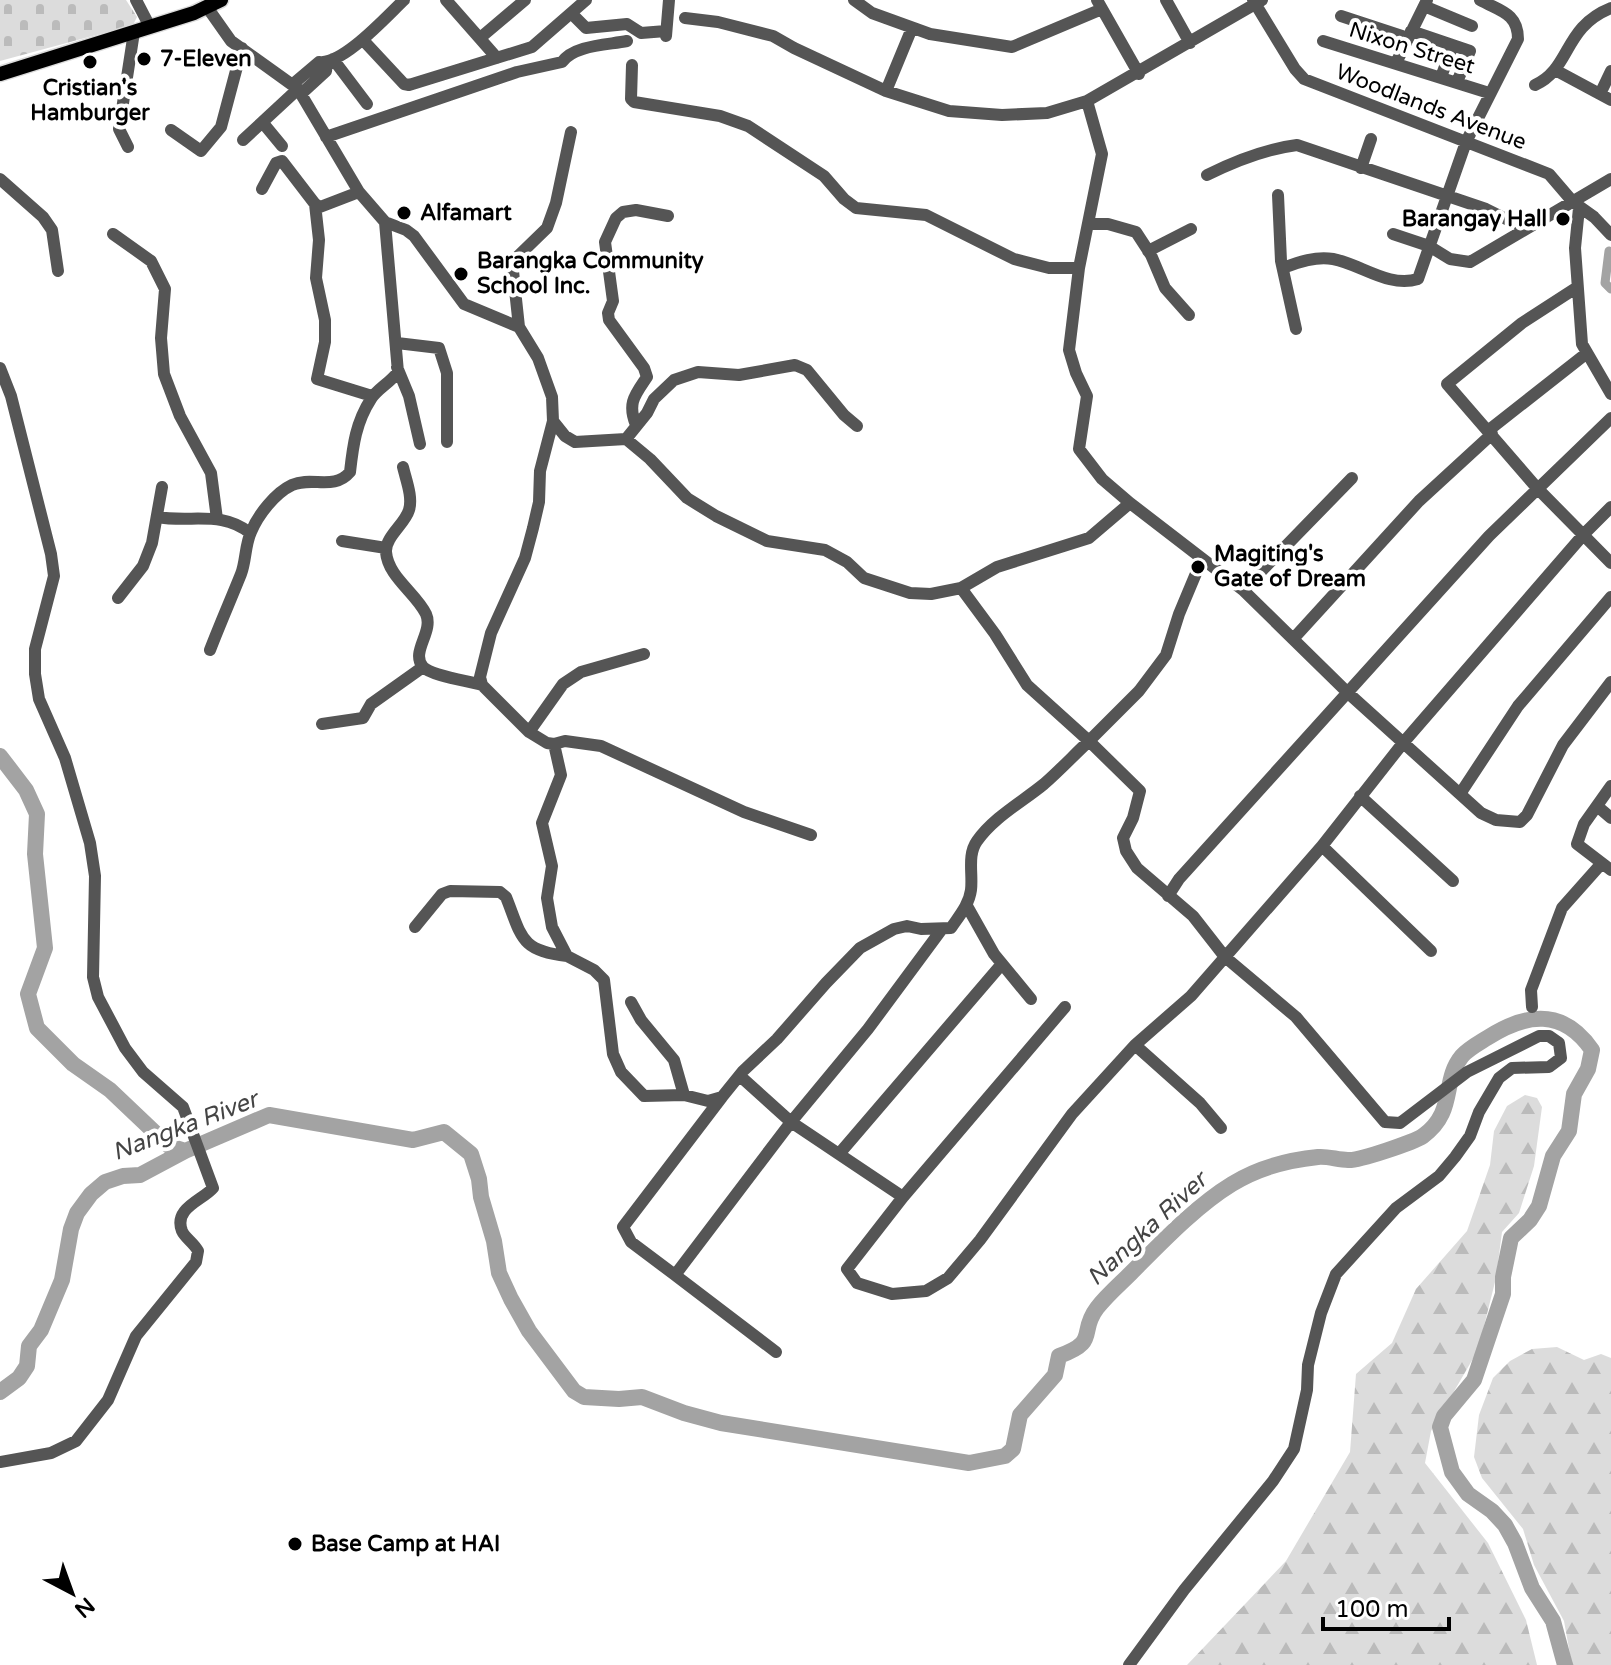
<svg xmlns="http://www.w3.org/2000/svg" width="1611" height="1665" viewBox="0 0 1611 1665" font-family="'Varela Round',sans-serif">
<style>
.forest{fill:url(#forest-firs)}
.cemetery{fill:url(#cemetery-stones)}
.lines{fill:none;stroke-linecap:round;stroke-linejoin:round}
.canal{stroke:#a3a3a3;stroke-width:9}
.river{stroke:#a3a3a3;stroke-width:16}
.major-casing{stroke:#dbdbdb;stroke-width:17}
.minor{stroke:#555;stroke-width:12}
.major{stroke:#000;stroke-width:14}
.poi-dot{fill:#000;stroke:#fff;stroke-width:3}
.labels{text-anchor:middle;dominant-baseline:central;stroke-width:8;stroke-linejoin:round;paint-order:stroke}
.street-label{font-size:22px;fill:#000;stroke:#fff}
.poi-label{font-size:22px;font-weight:bold;fill:#000;stroke:#fff;text-anchor:start}
.water-label{font-size:24px;font-style:italic;fill:#444;stroke:#fff}
</style>
<defs>
<pattern id="forest-firs" width="22" height="20" patternUnits="userSpaceOnUse" patternTransform="scale(2)"><rect width="22" height="20" fill="#dcdcdc"/><path d="M5 1l3.5 6h-7zM16 11l3.5 6h-7z" fill="#bbb"/></pattern>
<pattern id="cemetery-stones" width="16" height="16" patternUnits="userSpaceOnUse" patternTransform="scale(2)"><rect width="16" height="16" fill="#dcdcdc"/><path d="M2 7V4a2 2 0 0 1 4 0v3zM10 15v-3a2 2 0 0 1 4 0v3z" fill="#bbb"/></pattern>
</defs>
<rect width="100%" height="100%" fill="#fff"/>
<!-- forest -->
<path class="forest" d="M1525 1095 1537 1098 1542 1107 1534 1166 1519 1213 1502 1232 1496 1278 1478 1350 1431 1431 1425 1463 1488 1543 1526 1620 1537 1665H1187L1286 1561 1350 1452 1356 1374 1392 1343 1416 1289 1467 1231 1490 1165 1494 1131 1507 1106Z
M1557 1347 1584 1360 1601 1354 1611 1358V1665H1572L1564 1621 1534 1565 1523 1529 1482 1478 1474 1457 1479 1415 1493 1378 1510 1361 1532 1349Z"/>
<!-- cemetery -->
<path class="cemetery" d="M0 0H126L137 17 133 25 0 61Z"/>
<g class="lines">
<!-- canal -->
<path class="canal" d="M1609 251 1605 283 1611 289"/>
<!-- river -->
<path class="river" d="M0 756 26 790 37 814 35 854 45 948 28 994 37 1028 73 1064 110 1090 169 1146 185 1151
M0 1392 19 1378 27 1366 29 1346 41 1330 62 1280 71 1229 77 1213 91 1194 105 1182 123 1176 140 1175 185 1151 269 1115 413 1140 444 1132 471 1154 479 1179 481 1197 494 1241 499 1273 511 1299 529 1331 574 1391 584 1397 619 1399 642 1397 684 1413 721 1423 969 1463 1005 1456 1013 1449 1020 1415 1055 1375 1059 1356C1100 1341 1078 1333 1097 1308 1107 1295 1120 1284 1131 1273 1161 1243 1196 1206 1232 1184 1258 1168 1288 1160 1318 1157 1328 1156 1338 1160 1348 1160 1359 1161 1414 1142 1423 1136 1457 1111 1441 1081 1462 1056 1468 1049 1479 1043 1487 1038 1526 1013 1563 1008 1592 1050L1588 1069 1574 1094 1569 1131 1553 1156 1539 1206 1530 1220 1511 1238 1503 1277V1294L1474 1380 1444 1416 1440 1427 1452 1472 1468 1494 1492 1511 1505 1525 1515 1543 1532 1588 1553 1621 1565 1665"/>
<defs>
<path id="major" d="M0 74 194 13 221 0"/>
</defs>
<!-- major casing -->
<use href="#major" class="major-casing"/>
<!-- minor -->
<path class="minor" d="M136 0 150 27
M446 0 497 58
M854 0 872 13 930 34 1012 47 1102 9
M1097 0 1139 74
M1166 0 1190 43
M1253 0 1295 69 1304 79 1549 174 1573 202 1594 217 1611 235
M1424 6 1472 26
M207 7 231 41 298 89 359 192 385 222 406 230 414 236 464 304 519 327 538 358 552 397 553 421 540 471 539 502 533 528 525 558 491 633 480 677 482 685 529 732 547 743 554 744 565 741 601 746 744 812 811 835
M571 13 586 28 627 24 641 33 666 31
M1341 16 1408 38
M685 18 718 22 773 36 794 48 886 91 949 111 1002 115 1047 113 1087 101 1262 0
M1411 31 1470 51 1457 82
M666 36 669 0
M480 38 525 0
M363 40 404 84 409 85 532 47 586 0
M1323 41 1489 93
M333 59 367 104
M1396 63 1427 0
M632 65 631 99 634 102 720 116 748 126 824 176 844 199 856 208 926 215 1014 259 1049 268H1079
M1557 71 1611 100
M1441 77 1453 45
M293 84 319 62C343 65 387 16 404 0
M1535 85C1571 69 1563 27 1611 8
M886 91 912 28
M302 93 326 71 327 63
M1600 94 1611 71
M1087 101 1102 154 1079 268 1069 350 1076 373 1087 396 1079 449 1102 479 1130 503
M263 123 282 146
M171 130 201 151 221 127 242 48
M326 137 517 72 562 62C574 45 607 45 627 41
M243 140 298 89
M128 147 119 129 134 32
M1361 168 1371 139
M1207 175C1235 161 1265 149 1297 145L1486 209 1524 228
M0 179 43 217 52 230 58 271
M262 189 276 163 282 161 315 204 320 207 359 192
M1278 195 1281 261 1296 329
M315 204 319 240 316 278 325 320V342L317 379 372 396
M1579 208 1575 248 1582 344 1611 394
M1090 224H1108L1136 232 1151 255 1165 288 1189 315
M113 234 151 261 165 289 161 338 164 374 180 416 211 473 217 519
M1393 234 1429 246 1450 259 1470 262 1611 179
M1148 251 1191 229
M1283 268C1299 262 1316 256 1333 259 1361 264 1388 288 1418 279L1466 142 1518 39C1518 13 1500 11 1480 0
M1576 288 1522 323 1447 384 1537 488 1611 563
M519 327 512 262 547 228 556 203 571 132
M397 343 439 348 447 373V442
M397 367 409 396 420 444
M0 368 11 396 51 554 54 576 35 649V674L39 699 65 758 90 843 95 876 93 977 98 997 125 1048 143 1072 183 1107 213 1188C203 1200 173 1208 182 1231 185 1238 194 1243 198 1251L196 1262 136 1336 108 1400 76 1441 51 1453 0 1462
M553 421 565 436 575 442 626 439 650 459 687 498 716 516 767 541 825 550 847 562 864 578 910 593 931 594 961 588 997 567 1089 538 1130 503 1243 590 1347 692 1481 813 1496 820 1520 822 1527 815 1563 745 1611 682
M636 425C627 403 635 395 647 377L644 368 609 320 608 313 613 301 605 242 616 218 623 212 636 210 668 216
M1489 430 1587 353
M626 439 647 413 654 399 674 380 698 372 739 375 795 365 807 370 844 415 857 426
M403 467C406 480 413 497 409 510 405 524 385 537 386 552 388 577 416 593 426 614 434 632 410 652 423 667 432 676 469 681 482 685
M157 517C191 523 222 510 250 533
M342 541 386 548
M961 588 995 634 1027 685 1089 741 1139 691 1166 655 1179 614 1202 559
M1243 590 1352 478
M118 598 143 566 152 543 162 487
M1294 638 1419 501 1492 434
M210 650C220 624 231 599 241 574 246 561 245 545 251 532 258 515 275 493 292 485 312 476 334 491 350 472 353 445 356 422 371 399 377 389 390 383 398 372L385 222
M322 724 363 718 371 704 423 667
M529 732 563 684 581 672 644 654
M554 744 561 775 542 823 552 866 547 898 552 927 567 956 594 970 604 980 613 1054 621 1072 644 1096 684 1095 674 1060 641 1020 631 1002
M1611 786 1584 824 1577 844 1611 870
M1460 794 1518 706 1611 597
M1360 796 1453 881
M1597 806 1611 818
M1322 846 1431 951
M1168 896 1179 879 1489 536 1611 418
M967 906 994 954 1031 999
M415 927 442 894 450 891 500 892 506 897C522 937 520 951 567 956
M1065 1007 903 1197 847 1269 857 1283 892 1294 926 1291 948 1278 980 1240 1072 1114 1135 1045 1191 996 1322 846 1403 743 1584 534 1611 507
M1532 1007 1531 990 1562 908 1602 863
M1135 1045 1200 1103 1221 1128
M740 1076 791 1122 903 1197
M684 1095 708 1101 722 1097 743 1071 777 1039 826 983 860 948 894 929 907 926 921 929 951 928C959 916 969 905 971 890 973 874 967 855 977 841 994 817 1022 802 1044 784 1060 770 1074 755 1089 741L1140 791 1133 818 1123 838 1126 851 1137 868 1193 916 1225 957 1296 1017 1385 1122 1400 1123 1467 1072 1539 1036H1549L1559 1043 1561 1058 1549 1067 1512 1068 1499 1078 1479 1112 1470 1136 1455 1157 1439 1176 1396 1208 1336 1274 1321 1313 1308 1365 1307 1390 1294 1449 1273 1481 1184 1590 1129 1665
M722 1097 623 1227 631 1242 675 1275 791 1122 868 1029 942 929
M839 1154 1001 965
M675 1275 776 1352"/>
<!-- major -->
<use href="#major" class="major"/>
</g>
<!-- markers -->
<g class="poi-dot">
<circle cx="144" cy="59" r="8"/>
<circle cx="90" cy="62" r="8"/>
<circle cx="404" cy="213" r="8"/>
<circle cx="1563" cy="219" r="8"/>
<circle cx="461" cy="274" r="8"/>
<circle cx="1198" cy="567" r="8"/>
<circle cx="295" cy="1544" r="8"/>
</g>
<g class="labels">
<!-- street labels -->
<g class="street-label">
<text transform="translate(1412 48) rotate(17)">Nixon Street</text>
<text transform="translate(1431 107) rotate(21)">Woodlands Avenue</text>
</g>
<!-- poi labels -->
<g class="poi-label">
<text x="160" y="59">7-Eleven</text>
<text x="90" y="88" text-anchor="middle">Cristian's<tspan x="90" dy="25">Hamburger</tspan></text>
<text x="420" y="213">Alfamart</text>
<text x="1547" y="219" text-anchor="end">Barangay Hall</text>
<text x="477" y="261">Barangka Community<tspan x="477" dy="25">School Inc.</tspan></text>
<text x="1214" y="554">Magiting's<tspan x="1214" dy="25">Gate of Dream</tspan></text>
<text x="311" y="1544">Base Camp at HAI</text>
</g>
<!-- water labels -->
<g class="water-label">
<text transform="translate(185 1126) rotate(-21)">Nangka River</text>
<text transform="translate(1147 1229) rotate(-43)">Nangka River</text>
</g>
</g>
<!-- north arrow -->
<g transform="translate(72 1593) rotate(139)" stroke="#ffffff" stroke-width="6" paint-order="stroke">
<path d="M0-6L14 30L0 20L-14 30Z" fill="#000000"/>
<text y="-12" font-size="22" font-weight="bold" text-anchor="middle" fill="#000000">N</text>
</g>
<!-- scale -->
<path d="M1323 1617v12h126v-12" fill="none" stroke="#000000" stroke-width="4"/>
<text x="1335" y="1617" font-size="24" fill="#000000" stroke="#ffffff" stroke-width="6" paint-order="stroke">100 m</text>
</svg>
